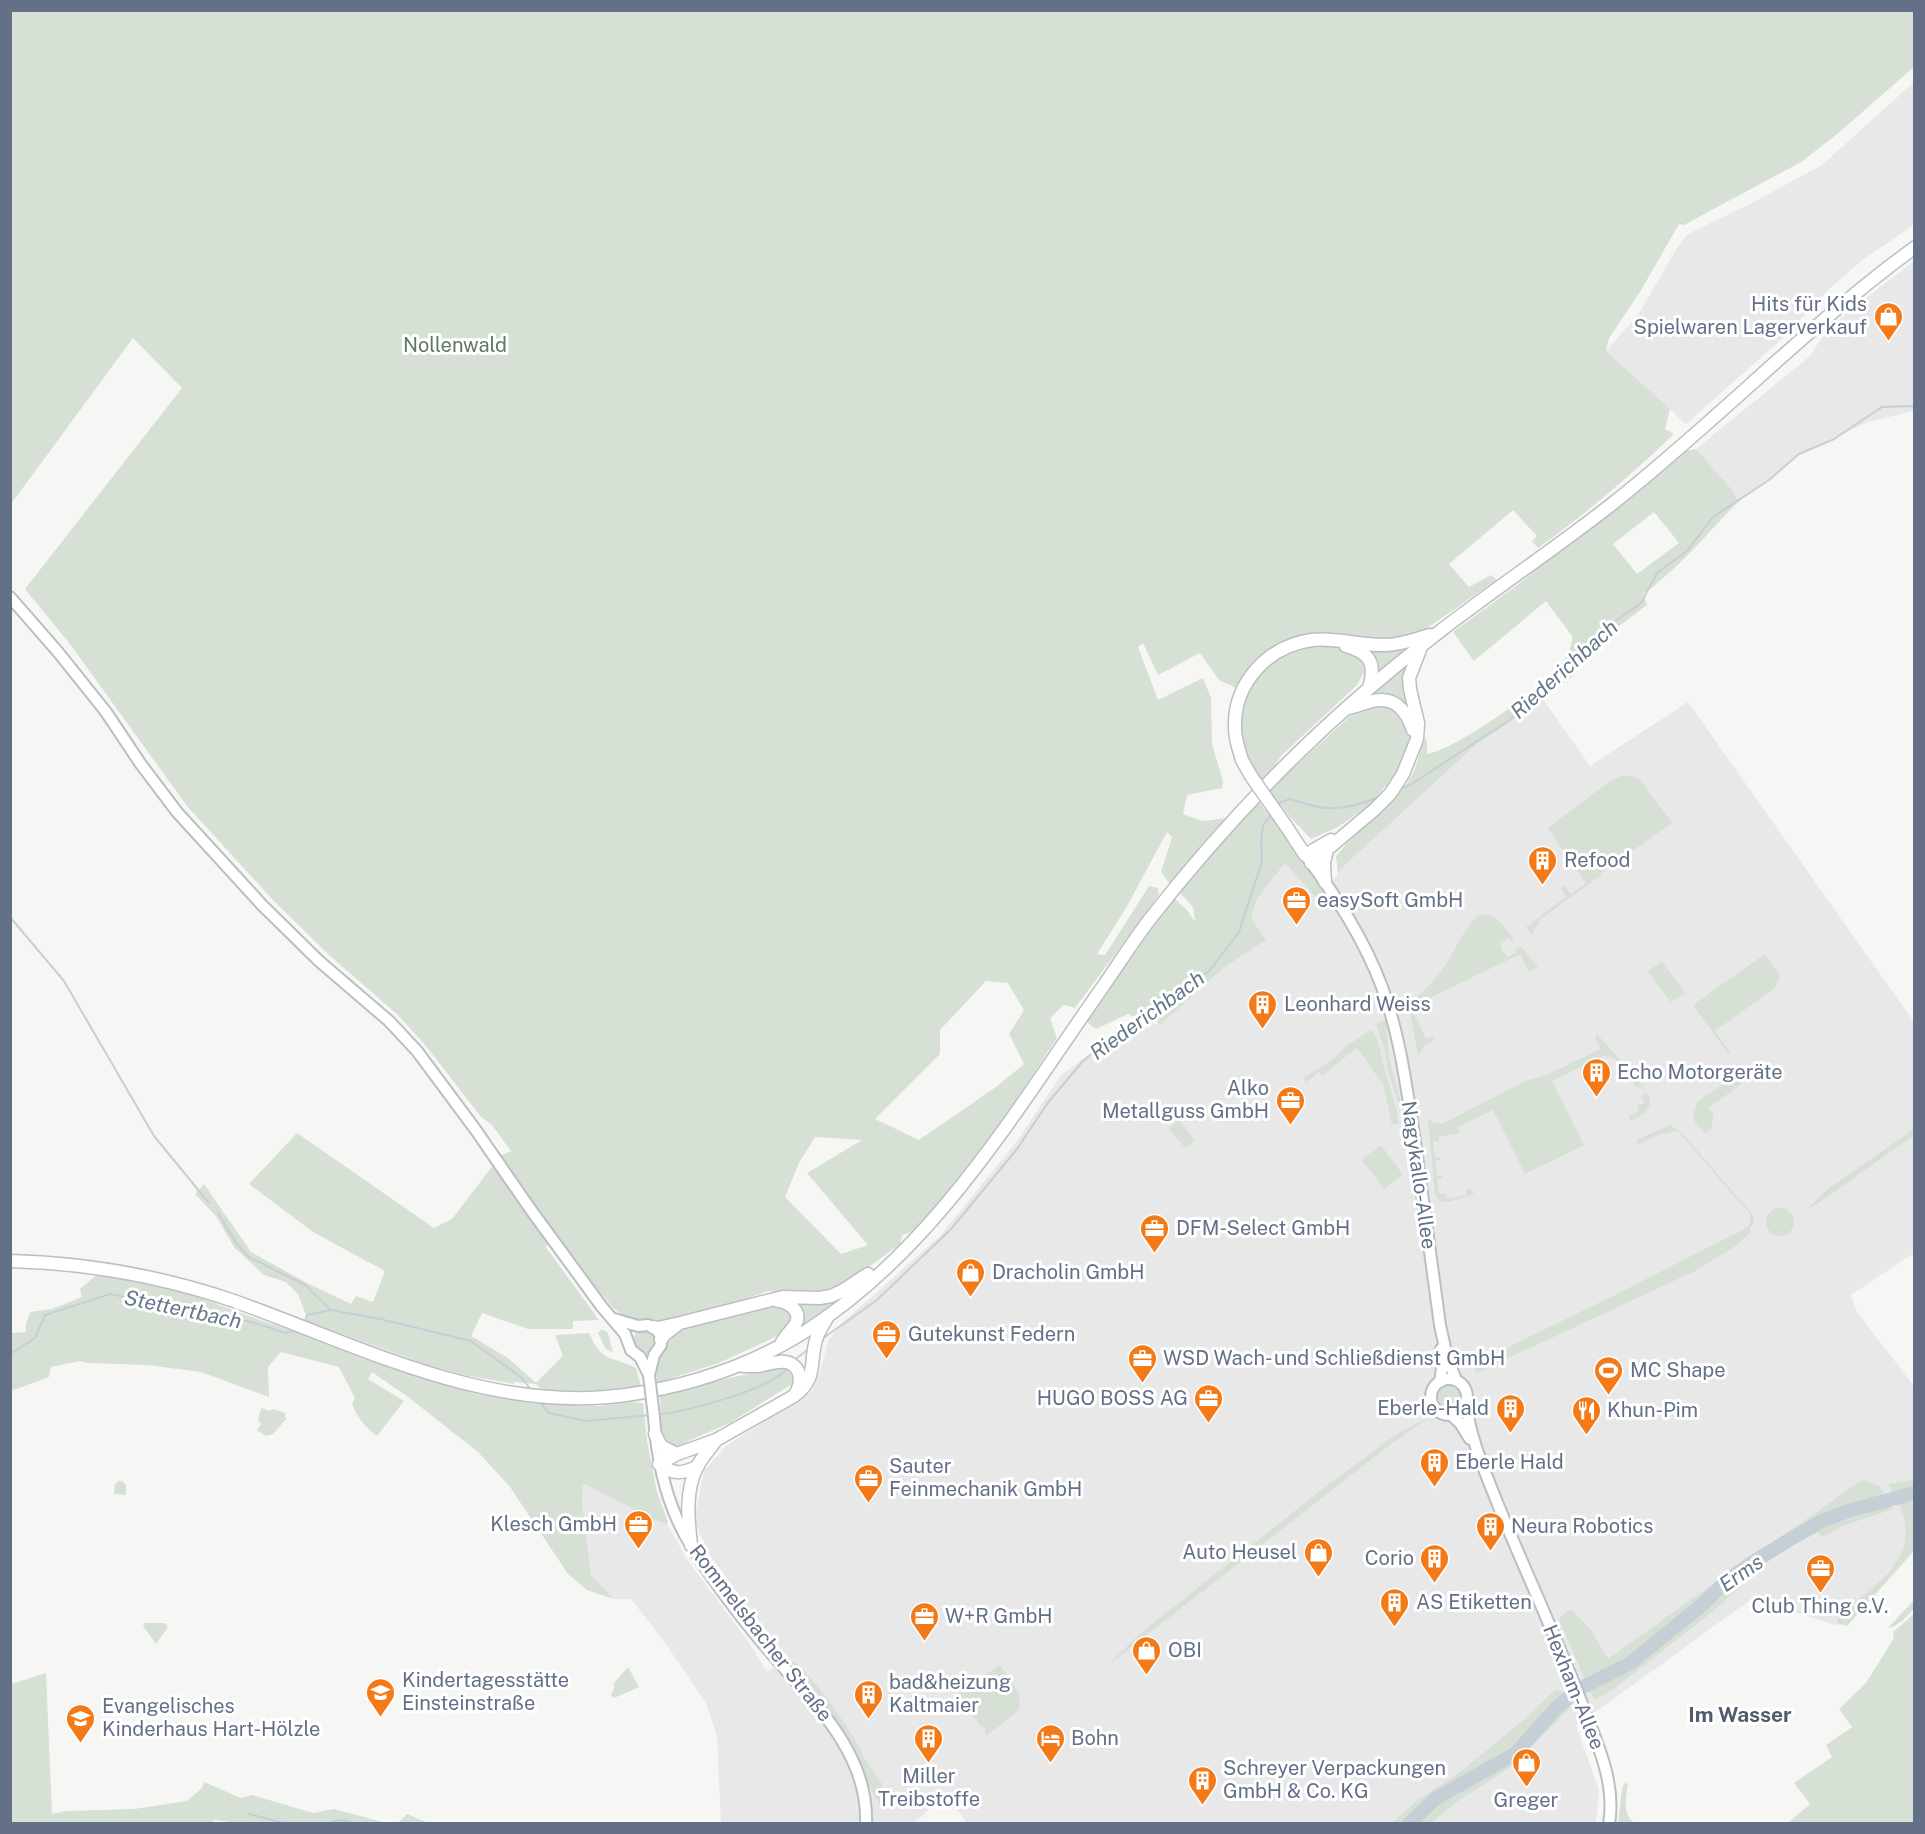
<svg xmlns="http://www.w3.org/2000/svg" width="1925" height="1834" viewBox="0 0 1925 1834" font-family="'Public Sans',sans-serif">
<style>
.built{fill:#e7e8e7}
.green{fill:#d6e0d4;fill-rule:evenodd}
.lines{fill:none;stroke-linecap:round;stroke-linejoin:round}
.stream{stroke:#c7cfd6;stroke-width:2}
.river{stroke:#c7cfd6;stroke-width:14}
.major-casing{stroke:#bbbec2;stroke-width:14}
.highway-casing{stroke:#bcbec2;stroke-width:15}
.major{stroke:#fff;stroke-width:10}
.highway{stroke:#fff;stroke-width:12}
.major-bridge-casing{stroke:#bbbec2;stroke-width:14;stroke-linecap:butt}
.highway-bridge-casing{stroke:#bcbec2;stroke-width:15;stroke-linecap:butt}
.major-bridge{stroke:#fff;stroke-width:10}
.highway-bridge{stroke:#fff;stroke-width:12}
.labels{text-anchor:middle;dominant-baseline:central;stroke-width:6;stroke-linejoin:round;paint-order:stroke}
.poi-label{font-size:20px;fill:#637088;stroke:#fff;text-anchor:start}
.park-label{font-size:20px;fill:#5f795f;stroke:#fff}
.street-label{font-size:20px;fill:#637088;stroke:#fff}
.water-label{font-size:21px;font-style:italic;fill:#63788b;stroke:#fff}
.neighbourhood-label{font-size:21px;font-weight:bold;fill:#525b6c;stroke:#fff}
</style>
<rect width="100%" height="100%" fill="#f6f7f4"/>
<!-- built -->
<path class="built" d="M1914 82V225L1865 258 1830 288 1785 336 1686 424 1606 351 1638 315 1677 248 1688 234 1756 201 1822 165Z
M1914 261V411L1868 422 1806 450 1738 502 1733 491 1696 449 1809 357 1826 332 1848 312Z
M1542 698 1590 766 1688 702 1914 1022V1253L1851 1295 1857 1312 1914 1386V1544L1838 1626 1753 1598 1576 1726 1599 1790 1596 1823 968 1824 947 1795 913 1823H721L717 1736 706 1703 663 1640 631 1599H614L591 1575 582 1500 583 1483 650 1518 667 1524 688 1561 748 1641 767 1672 788 1657 753 1614 709 1554 694 1520 704 1471 726 1446 813 1390 823 1362 828 1341 842 1323 939 1237 1018 1140 1061 1075 1138 1019 1160 1025 1225 967 1265 940 1251 918 1257 899 1285 863 1318 900 1345 865 1478 743 1512 721Z"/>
<!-- green -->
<path class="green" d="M11 11H1914V67L1836 135 1801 162 1684 225 1679 224 1640 292 1609 338 1606 351 1670 409 1665 429 1674 434C1631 475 1587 513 1538 548L1532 541 1537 536 1513 510 1449 564 1469 587 1491 575 1497 580 1417 635 1394 642 1296 638 1238 689 1219 680 1200 653 1158 675 1143 643 1138 647 1158 700 1203 678 1211 698 1212 744 1223 781 1222 788 1187 795 1183 814 1202 821 1228 818 1169 883 1161 872 1172 837 1167 832 1126 908 1097 954 1105 955 1149 886 1158 888 1159 895 1075 1008 1064 1005 1050 1018 1057 1038 1009 1111 981 1151 939 1204 912 1232 902 1235 900 1244 843 1286 829 1293H789L768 1291 736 1302 668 1321 633 1322 613 1308 559 1242 545 1246 599 1320 573 1321V1329H528L482 1313 471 1336 508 1358 536 1383 563 1356 555 1335 589 1333C602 1364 613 1356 636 1368L641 1387C608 1390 576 1392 543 1390L536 1384 514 1382V1384L464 1375 422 1363 306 1321 307 1318 298 1294 286 1282 264 1275 234 1247 216 1216 195 1194 204 1184 251 1252 307 1283 351 1304 356 1296 373 1302 385 1271 313 1232 249 1184 297 1133 434 1228 452 1219 501 1155 511 1151 492 1125 481 1117 426 1046 398 1015 329 955 272 899 187 806 70 644 25 589 182 388 133 338 11 504ZM986 981 1008 983 1024 1010 1009 1034 1024 1064 996 1087 919 1140 875 1119 940 1054V1030ZM815 1137 862 1140 807 1173 868 1245 841 1254 785 1197 799 1163Z
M1696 449 1733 491 1738 502C1707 533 1679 569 1643 594L1647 605 1598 642 1574 675 1512 721 1478 743 1345 865 1338 874 1336 856C1344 847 1352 837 1362 828 1394 797 1418 786 1422 736L1427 741V754C1455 750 1542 688 1560 665 1566 658 1573 646 1572 636L1546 601 1474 661 1453 632 1524 580 1547 559 1685 451ZM1654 512 1679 543 1637 574 1613 544Z
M1415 643 1377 674 1359 645Z
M1315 644C1337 646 1355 648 1367 668L1356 686 1281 756 1263 782C1257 772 1251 763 1246 753 1230 718 1248 676 1279 655 1288 649 1304 647 1315 644Z
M1409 661 1414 715 1408 710 1365 700Z
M1370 704H1391L1410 726V750L1402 766 1370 805 1338 827 1311 839 1291 818 1269 790 1357 710Z
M1621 776H1632L1641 781 1672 823 1601 873 1600 876 1538 921 1539 925 1532 930 1534 933 1532 934 1526 927 1566 897 1561 888 1565 886 1571 894 1586 883 1549 830V827L1609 782Z
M1258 801 1296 848 1326 890 1318 900 1285 863 1257 899 1251 918 1266 940 1225 967 1160 1025 1149 1015 1138 1019 1128 1014 1096 1029 1085 1021 1117 972 1175 899 1188 911 1195 922 1193 907 1179 892Z
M1482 914C1497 914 1505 928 1514 939L1511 942 1509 938 1500 942 1503 954 1505 953 1507 957 1516 953 1515 949 1521 947 1538 967 1529 972 1520 954 1411 1007 1426 1039 1432 1036 1434 1040 1425 1045 1418 1056 1409 1005C1420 994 1432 983 1441 971 1454 955 1464 924 1482 914Z
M1765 954 1780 976 1775 988 1715 1031 1731 1054 1729 1055 1693 1005Z
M1662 962 1685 993 1671 1002 1648 971Z
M1385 1019C1388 1032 1387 1044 1389 1057 1392 1073 1398 1088 1401 1104H1399L1388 1071 1385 1050 1376 1025Z
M1371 1030C1381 1040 1380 1058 1385 1071 1390 1089 1396 1105 1399 1123L1392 1125 1383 1082H1381L1358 1049H1355L1322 1076 1319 1072 1307 1082 1309 1086 1303 1078 1320 1068 1337 1056 1345 1047Z
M1597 1034 1622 1062 1621 1065 1614 1058 1610 1056 1607 1058 1605 1055 1552 1081 1584 1145 1525 1174 1493 1110 1457 1127 1460 1133 1439 1137V1141L1433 1142 1435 1157H1440L1441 1160 1435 1161 1437 1176H1442L1443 1178 1437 1179 1439 1194H1445L1447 1199 1467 1195 1466 1189H1470L1474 1194 1449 1202 1439 1201 1435 1194 1428 1118 1432 1122 1442 1124 1528 1080 1547 1075 1600 1049 1595 1037Z
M1741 1072V1084L1709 1108 1712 1113 1714 1111 1711 1129 1705 1133 1695 1122 1693 1116 1697 1102Z
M1637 1080C1654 1099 1656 1109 1631 1121L1629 1116 1639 1111 1637 1106 1644 1103 1641 1096 1646 1093 1641 1086 1637 1088 1633 1083Z
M1178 1119 1195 1140 1185 1148 1169 1129Z
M1670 1125 1681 1132 1752 1214 1754 1223 1749 1228 1751 1232 1734 1247 1697 1270 1476 1373 1474 1364 1619 1293 1748 1227 1750 1223V1214L1678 1131H1674L1665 1135V1133L1657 1135 1639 1144 1637 1140Z
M1914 1129V1135L1816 1205 1807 1209 1828 1189Z
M1381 1145 1403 1175 1384 1189 1362 1160Z
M1766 1222a14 14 0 1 1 28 0a14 14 0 1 1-28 0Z
M100 1272 161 1285 200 1298 260 1320 308 1336 421 1378 480 1395 532 1403 599 1406 631 1402 643 1403 647 1441 657 1492 668 1522 667 1524 650 1518 583 1483 582 1500 591 1575 614 1599 587 1590 568 1574 510 1487 478 1452 408 1397 372 1372 368 1379 404 1401 377 1436C365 1427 358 1419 352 1404L355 1398 339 1367 281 1352 268 1367 269 1397 201 1372 147 1365 87 1363 80 1361 51 1367 49 1377 11 1391V1333L26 1332V1324L30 1312 52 1309 82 1297 80 1289Z
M856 1285 831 1305 802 1325 789 1299Z
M770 1304H785L794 1318 790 1328 771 1339 719 1363 657 1383 656 1364 665 1349 669 1336 680 1327Z
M602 1329 608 1333 613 1353 605 1348 598 1333Z
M633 1341a12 12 0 1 1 24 0a12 12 0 1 1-24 0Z
M783 1366C790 1371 793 1375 792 1384L730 1423 688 1441 684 1446 669 1445 661 1431 660 1394Z
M1435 1397a14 14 0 1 1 28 0a14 14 0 1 1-28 0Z
M261 1408 270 1411 272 1409 286 1413 285 1417 287 1418 273 1434 266 1436 257 1430 261 1424 258 1420Z
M1427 1419 1387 1447 1107 1666 1142 1632 1320 1491 1387 1441 1411 1426Z
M1862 1480 1879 1486 1893 1509 1842 1526 1823 1537 1818 1532 1798 1543 1791 1530Z
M1914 1480V1551L1847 1626 1837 1623V1618C1868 1587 1922 1563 1901 1509 1897 1501 1892 1492 1888 1484Z
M119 1481H122L126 1485V1495L114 1494 115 1484Z
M1737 1580 1741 1586 1711 1613 1611 1691 1594 1700 1559 1620 1563 1614 1571 1609 1591 1630 1608 1659 1714 1583Z
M1914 1600V1609C1906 1617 1899 1626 1888 1628Z
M1914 1614V1823H1788L1810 1804 1794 1783 1832 1757 1826 1745 1852 1727 1839 1709 1866 1683 1894 1638 1893 1632Z
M145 1623H165L168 1627 156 1644 143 1626Z
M795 1662 803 1669 827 1698 855 1739 865 1759 882 1784 881 1804C866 1790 863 1761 851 1742 835 1714 813 1689 792 1663Z
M1000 1665C1008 1678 1027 1697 1017 1712L986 1736 984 1732 986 1730 984 1726 982 1728 958 1693Z
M628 1667 639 1687 614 1698 611 1695 615 1686 613 1684Z
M46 1673 52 1814 66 1811 134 1809 187 1801 202 1788 204 1782 241 1798 252 1795 313 1813 334 1809 386 1823 247 1824 214 1820 210 1824 11 1823V1684Z
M1556 1689 1562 1692 1571 1707 1509 1768 1458 1801 1431 1823H1392L1418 1800 1460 1772 1525 1719Z
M1624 1783 1628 1784C1626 1798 1622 1813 1634 1823H1618L1622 1790Z
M407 1814 428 1823H398Z"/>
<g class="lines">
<!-- stream -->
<path class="stream" d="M1399 789 1410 785 1511 719 1568 670 1595 635 1641 603 1657 573 1687 551 1713 517 1769 480 1799 454 1834 439 1882 407 1914 406
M1277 806 1279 803 1290 799C1326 812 1344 811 1379 797
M10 917 64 981 154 1136 209 1203
M218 1213 237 1244 249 1257 305 1285 331 1310
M304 1324 307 1315 331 1310 380 1319 471 1341 522 1378 531 1390
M822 1339 877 1300 951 1229 1017 1149 1047 1104 1082 1062 1113 1036 1209 971 1239 932 1262 861 1261 841 1263 825 1272 813
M10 1354 35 1338 45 1315 110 1294 139 1300 205 1309 268 1327 285 1333 299 1330
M793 1361 810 1348
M540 1402 549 1413 586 1421 651 1415
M656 1415C687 1411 767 1391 788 1368
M249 1814 288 1824
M328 1824C337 1818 347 1820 356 1824"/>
<!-- river -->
<path class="river" d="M1585 1686 1629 1664 1703 1604 1725 1582 1750 1564 1792 1538 1822 1521 1848 1511 1914 1493
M1409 1824 1435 1799 1516 1753 1557 1707 1568 1698"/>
<defs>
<path id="major" d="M10 597 58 652 106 712 140 763 177 812 262 905 319 961 389 1021 417 1051 475 1129 531 1210 602 1307 625 1334 631 1350 640 1357 649 1375
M1307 857C1337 898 1364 939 1382 987 1400 1035 1406 1085 1414 1135 1423 1198 1431 1261 1440 1325L1447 1357 1456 1380
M614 1319 638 1326 648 1325 657 1330 660 1335 661 1345 654 1355 649 1375
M1431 1397a18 18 0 1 1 36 0a18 18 0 1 1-36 0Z
M1440 1382 1442 1368 1441 1349
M1466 1403C1470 1439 1486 1474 1499 1507 1527 1575 1558 1641 1584 1709 1598 1745 1616 1784 1609 1824
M1450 1414 1460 1423 1470 1439
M654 1417C657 1462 667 1508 692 1547 715 1584 743 1620 771 1653 813 1702 869 1753 866 1824"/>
<path id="highway" d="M1346 646C1371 653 1376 664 1369 688
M1348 708C1359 706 1369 700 1380 700 1398 699 1408 715 1413 730
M1242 760C1239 750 1235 739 1235 729 1233 683 1268 646 1312 640 1335 637 1362 646 1385 645 1401 645 1415 639 1430 635
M1286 826 1305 855 1331 840
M1311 863 1374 810 1390 794 1403 774 1417 739 1418 723 1410 689 1409 678 1421 647
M1325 882 1324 863 1327 850
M10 1261C87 1263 161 1276 234 1301 360 1346 488 1414 626 1395 689 1386 752 1365 806 1331 935 1249 1016 1110 1102 988 1118 965 1133 941 1150 919 1189 869 1232 820 1276 775 1327 723 1381 676 1439 632 1496 588 1556 548 1612 504 1716 422 1807 326 1914 248
M778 1301C790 1302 803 1313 795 1325 791 1331 786 1335 782 1342
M653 1327 658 1328 680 1323 783 1297 820 1298 831 1296 842 1291 868 1274
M661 1340 664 1335 677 1325
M743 1366C748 1366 753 1366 758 1366 771 1364 790 1355 798 1371 802 1380 799 1387 795 1395
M655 1434 661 1446 677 1454
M698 1466C683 1474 673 1475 659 1464L677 1454 716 1440 794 1396C818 1378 809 1364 816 1340 818 1332 823 1325 827 1318
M691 1545C688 1519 685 1491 697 1467 702 1457 710 1449 716 1440"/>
</defs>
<!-- major casing -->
<use href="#major" class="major-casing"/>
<!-- highway casing -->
<use href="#highway" class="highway-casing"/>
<!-- major -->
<use href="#major" class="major"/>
<!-- highway -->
<use href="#highway" class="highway"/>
<defs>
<path id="major-bridge" d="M649 1375 654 1417"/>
<path id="highway-bridge" d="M1242 760 1251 776 1286 826"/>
</defs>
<!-- major-bridge casing -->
<use href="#major-bridge" class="major-bridge-casing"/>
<!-- highway-bridge casing -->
<use href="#highway-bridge" class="highway-bridge-casing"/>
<!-- major-bridge -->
<use href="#major-bridge" class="major-bridge"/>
<!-- highway-bridge -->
<use href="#highway-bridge" class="highway-bridge"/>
</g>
<!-- icons -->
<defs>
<symbol id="shop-pin" viewBox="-11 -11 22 30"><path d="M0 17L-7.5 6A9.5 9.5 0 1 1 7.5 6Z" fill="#f47917" stroke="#fff"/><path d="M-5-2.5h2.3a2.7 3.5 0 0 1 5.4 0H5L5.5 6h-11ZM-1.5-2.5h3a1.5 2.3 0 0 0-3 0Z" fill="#fff"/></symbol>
<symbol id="building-pin" viewBox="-11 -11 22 30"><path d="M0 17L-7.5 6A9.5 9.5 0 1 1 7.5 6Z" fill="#f47917" stroke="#fff"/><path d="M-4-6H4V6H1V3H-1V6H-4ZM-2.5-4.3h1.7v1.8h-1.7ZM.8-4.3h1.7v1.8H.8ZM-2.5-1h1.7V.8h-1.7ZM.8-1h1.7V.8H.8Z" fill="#fff"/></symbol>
<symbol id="office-pin" viewBox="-11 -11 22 30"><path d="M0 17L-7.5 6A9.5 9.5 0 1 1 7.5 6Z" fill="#f47917" stroke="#fff"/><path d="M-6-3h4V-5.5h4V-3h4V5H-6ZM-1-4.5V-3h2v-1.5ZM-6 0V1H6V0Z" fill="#fff"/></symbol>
<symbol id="stadium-pin" viewBox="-11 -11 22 30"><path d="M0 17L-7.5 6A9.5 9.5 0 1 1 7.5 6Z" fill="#f47917" stroke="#fff"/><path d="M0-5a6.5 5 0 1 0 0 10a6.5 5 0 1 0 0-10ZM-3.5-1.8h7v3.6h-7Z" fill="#fff"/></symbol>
<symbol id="restaurant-pin" viewBox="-11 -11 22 30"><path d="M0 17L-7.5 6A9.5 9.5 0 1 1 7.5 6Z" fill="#f47917" stroke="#fff"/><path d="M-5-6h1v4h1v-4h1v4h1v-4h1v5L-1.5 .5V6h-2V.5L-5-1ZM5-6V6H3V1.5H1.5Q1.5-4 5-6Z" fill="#fff"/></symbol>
<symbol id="school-pin" viewBox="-11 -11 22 30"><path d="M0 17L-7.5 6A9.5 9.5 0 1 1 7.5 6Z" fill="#f47917" stroke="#fff"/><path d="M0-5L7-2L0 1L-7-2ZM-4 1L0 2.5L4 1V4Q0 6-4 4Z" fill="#fff"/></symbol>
<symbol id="hotel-pin" viewBox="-11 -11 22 30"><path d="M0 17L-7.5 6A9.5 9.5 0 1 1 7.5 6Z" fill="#f47917" stroke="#fff"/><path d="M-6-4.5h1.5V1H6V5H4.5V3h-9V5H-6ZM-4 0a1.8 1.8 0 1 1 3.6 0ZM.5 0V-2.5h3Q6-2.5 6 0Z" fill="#fff"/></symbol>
</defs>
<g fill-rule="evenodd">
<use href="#shop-pin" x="1872" y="300" width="33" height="45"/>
<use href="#building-pin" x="1526" y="844" width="33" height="45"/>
<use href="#office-pin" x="1280" y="884" width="33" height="45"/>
<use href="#building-pin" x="1246" y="988" width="33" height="45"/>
<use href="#building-pin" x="1580" y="1056" width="33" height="45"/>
<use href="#office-pin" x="1274" y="1084" width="33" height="45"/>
<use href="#office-pin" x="1138" y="1212" width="33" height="45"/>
<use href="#shop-pin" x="954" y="1256" width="33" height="45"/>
<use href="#office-pin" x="870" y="1318" width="33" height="45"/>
<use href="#office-pin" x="1126" y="1342" width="33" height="45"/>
<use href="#stadium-pin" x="1592" y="1354" width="33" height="45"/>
<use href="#office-pin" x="1192" y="1382" width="33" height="45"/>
<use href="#building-pin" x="1494" y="1392" width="33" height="45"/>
<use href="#restaurant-pin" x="1570" y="1394" width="33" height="45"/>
<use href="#building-pin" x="1418" y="1446" width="33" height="45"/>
<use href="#office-pin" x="852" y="1462" width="33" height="45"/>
<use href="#office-pin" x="622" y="1508" width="33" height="45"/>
<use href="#building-pin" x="1474" y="1510" width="33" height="45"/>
<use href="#shop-pin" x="1302" y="1536" width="33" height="45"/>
<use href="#building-pin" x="1418" y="1542" width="33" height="45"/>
<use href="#office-pin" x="1804" y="1552" width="33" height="45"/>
<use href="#building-pin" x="1378" y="1586" width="33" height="45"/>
<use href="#office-pin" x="908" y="1600" width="33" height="45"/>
<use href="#shop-pin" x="1130" y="1634" width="33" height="45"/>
<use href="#school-pin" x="364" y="1676" width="33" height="45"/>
<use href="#building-pin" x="852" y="1678" width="33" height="45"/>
<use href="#school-pin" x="64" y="1702" width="33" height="45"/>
<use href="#building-pin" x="912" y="1722" width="33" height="45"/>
<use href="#hotel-pin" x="1034" y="1722" width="33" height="45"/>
<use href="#shop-pin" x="1510" y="1746" width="33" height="45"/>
<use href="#building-pin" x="1186" y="1764" width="33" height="45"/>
</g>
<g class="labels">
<!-- poi labels -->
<g class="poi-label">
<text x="1867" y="304" text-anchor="end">Hits für Kids<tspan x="1867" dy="23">Spielwaren Lagerverkauf</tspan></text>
<text x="1564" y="860">Refood</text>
<text x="1317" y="900">easySoft GmbH</text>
<text x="1284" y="1004">Leonhard Weiss</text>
<text x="1617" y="1072">Echo Motorgeräte</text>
<text x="1269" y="1088" text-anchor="end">Alko<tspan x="1269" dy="23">Metallguss GmbH</tspan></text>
<text x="1176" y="1228">DFM-Select GmbH</text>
<text x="992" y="1272">Dracholin GmbH</text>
<text x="908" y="1334">Gutekunst Federn</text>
<text x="1163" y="1358">WSD Wach- und Schließdienst GmbH</text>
<text x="1630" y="1370">MC Shape</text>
<text x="1188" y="1398" text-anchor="end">HUGO BOSS AG</text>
<text x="1489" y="1408" text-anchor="end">Eberle-Hald</text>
<text x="1607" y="1410">Khun-Pim</text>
<text x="1455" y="1462">Eberle Hald</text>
<text x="889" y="1466">Sauter<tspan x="889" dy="23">Feinmechanik GmbH</tspan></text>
<text x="617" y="1524" text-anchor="end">Klesch GmbH</text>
<text x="1511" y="1526">Neura Robotics</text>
<text x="1297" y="1552" text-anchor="end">Auto Heusel</text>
<text x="1414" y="1558" text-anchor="end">Corio</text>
<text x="1416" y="1602">AS Etiketten</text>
<text x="1820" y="1606" text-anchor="middle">Club Thing e.V.</text>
<text x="945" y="1616">W+R GmbH</text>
<text x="1168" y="1650">OBI</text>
<text x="402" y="1680">Kindertagesstätte<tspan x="402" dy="23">Einsteinstraße</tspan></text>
<text x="889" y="1682">bad&amp;heizung<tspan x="889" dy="23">Kaltmaier</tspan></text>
<text x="102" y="1706">Evangelisches<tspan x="102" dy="23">Kinderhaus Hart-Hölzle</tspan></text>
<text x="1071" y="1738">Bohn</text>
<text x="1223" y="1768">Schreyer Verpackungen<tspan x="1223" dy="23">GmbH &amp; Co. KG</tspan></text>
<text x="929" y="1776" text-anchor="middle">Miller<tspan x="929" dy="23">Treibstoffe</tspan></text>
<text x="1526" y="1800" text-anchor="middle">Greger</text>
</g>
<!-- park labels -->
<g class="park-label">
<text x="455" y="345">Nollenwald</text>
</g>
<!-- street labels -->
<g class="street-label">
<text transform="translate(1419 1175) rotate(82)">Nagykallo-Allee</text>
<text transform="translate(761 1633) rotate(52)">Rommelsbacher Straße</text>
<text transform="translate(1574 1687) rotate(68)">Hexham-Allee</text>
</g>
<!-- water labels -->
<g class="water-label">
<text transform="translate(1564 669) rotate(-42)">Riederichbach</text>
<text transform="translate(1147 1015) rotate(-36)">Riederichbach</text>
<text transform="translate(183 1309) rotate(12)">Stettertbach</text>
<text transform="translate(1741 1573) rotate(-35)">Erms</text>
</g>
<!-- neighbourhood labels -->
<g class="neighbourhood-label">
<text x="1740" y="1714">Im Wasser</text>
</g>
</g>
<!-- border -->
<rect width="1925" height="1834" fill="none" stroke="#637088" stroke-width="24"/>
</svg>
